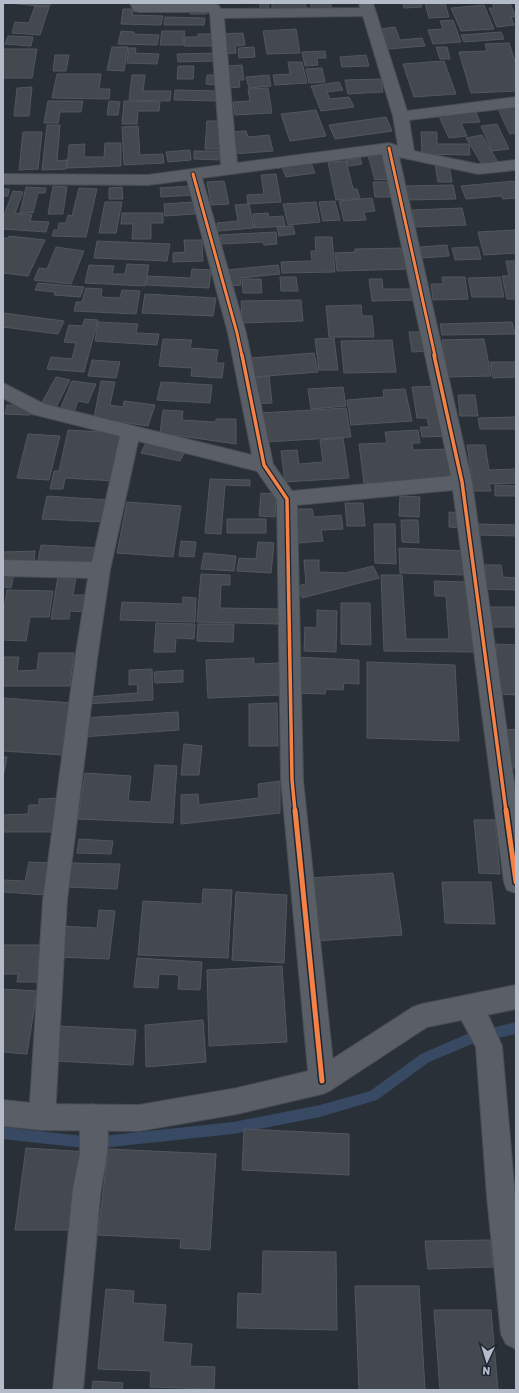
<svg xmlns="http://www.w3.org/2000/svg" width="519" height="1393" viewBox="0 0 519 1393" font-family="Rubik,sans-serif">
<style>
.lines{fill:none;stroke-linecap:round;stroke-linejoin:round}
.stream{fill:#384963;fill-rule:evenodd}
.building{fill:#444950;stroke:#52575f}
.minor-casing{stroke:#484c53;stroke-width:2}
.tertiary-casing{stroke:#484c53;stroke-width:2}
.minor{fill:#5a5e66;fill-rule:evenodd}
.tertiary{fill:#5a5e66;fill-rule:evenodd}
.cycleway-far2-casing{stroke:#1d2633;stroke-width:5}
.cycleway-far1-casing{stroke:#1d2633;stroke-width:6}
.cycleway-casing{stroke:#1d2633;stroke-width:8}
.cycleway-far2{stroke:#f48246;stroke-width:3}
.cycleway-far1{stroke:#f48246;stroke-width:3.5}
.cycleway{stroke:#f48246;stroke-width:5}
</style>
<rect width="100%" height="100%" fill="#2a3038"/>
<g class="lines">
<!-- stream -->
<path class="stream" d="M516 1022V1034L472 1044 429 1062 377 1100 320 1117 233 1134 92 1149 3 1139V1127L92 1137 233 1122 320 1105 370 1091 421 1054 467 1034Z"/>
</g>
<!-- building -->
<path class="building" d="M9 3H51L49 7Z
M260 3H269L268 10H260Z
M272 3H306V10H272Z
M311 3H331V9L311 8Z
M403 3H421L422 7 404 8Z
M425 3H445L449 17 429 18Z
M492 3H510L516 17H511L514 25 497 27 489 8H494Z
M484 5 494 29 461 31 451 8Z
M35 6 49 7 40 35 12 33 15 22 29 23Z
M123 9H133L132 15 163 16 161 25 121 24Z
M191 9H207V14H190Z
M165 17 205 18 204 25H164Z
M453 20 461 42 433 44 428 30 443 29 440 21Z
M395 27 400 40 422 38 425 46 388 49 381 29Z
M296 29 300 53 267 54 263 31Z
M121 31 134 32V34L159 35 157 45 118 44Z
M162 31H185L183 45H160Z
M501 32 504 39 464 42 461 35Z
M243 33 245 45 235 46 236 53 223 54 221 34Z
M198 34H214L213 46H184L185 37H198Z
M8 36 33 37 31 46 5 44Z
M509 43 516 64V91L471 93 459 52 487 51 485 44Z
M112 47H128L124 71 107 70Z
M254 47 255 57 239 58 238 48Z
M436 47H447L450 59H440Z
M129 48H136L135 53 159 54 157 64 127 63Z
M3 49H37L32 78H3Z
M325 51 326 58H317L318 65 305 66 302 52Z
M216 53V61L178 62 177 54Z
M55 55H69L66 71H53Z
M366 55 369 66 342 67 340 57Z
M444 61 456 94 414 97 403 64Z
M288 62H302L307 83 275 85 273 75 290 74Z
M242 65 244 80H239L240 87 230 88 227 66Z
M178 66H194L193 79H177Z
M322 68 325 82 309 83 306 69Z
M57 74H101L99 89H110L109 99 52 98Z
M132 75H145L143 91H171L170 101 129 100Z
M207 75H219L218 85 206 84Z
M269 75 271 86 249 88 246 77Z
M381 79 383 92 348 94 345 80Z
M339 82 343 90 327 92 330 99 349 97 354 107 321 111 311 86Z
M32 87 29 116H14L17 88Z
M268 88 272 113 235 115 233 102 250 101 248 89Z
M175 90 220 91V101L174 100Z
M48 101H83L81 112H60L58 123H44Z
M109 101 120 102 118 115H107Z
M124 101 160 102 159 111H138L137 124H122Z
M516 105V133L510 134 497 107Z
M316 110 326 136 290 141 281 114Z
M475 110 480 122 461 123 467 136 449 138 438 114Z
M386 117 392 131 335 139 329 125Z
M207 121H222L221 149H205Z
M497 124 509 149 492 151 481 126Z
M47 125H60L57 161 67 160 66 169 42 170Z
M138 126 140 155 163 154 164 163 124 165 122 127Z
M246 131 248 137 269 135 273 151 233 154 229 132Z
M23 132H42L38 169 19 170Z
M421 132H437V144H469L470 155 422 154Z
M482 135 499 164 483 166 466 138Z
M105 143H121V166L67 168 69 145 85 144 84 157H104Z
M190 150 191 160 168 162 166 152Z
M194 151H222L221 160 194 159Z
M383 154 390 179 375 180 368 155Z
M360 158 362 164 349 166 346 160Z
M346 161 353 189H357L360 198 336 200 328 162Z
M311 163 315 173 286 177 282 167Z
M435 164H449L452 182H438Z
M276 174 281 202 248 204 247 195 264 194 261 175Z
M224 181 229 204 211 205 207 182Z
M514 181 516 184V198L503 199 501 196 466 199 461 186Z
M373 182H388L390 197H375Z
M453 185 456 199 407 200 405 186Z
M53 186 67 187 63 214H48Z
M191 186 193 195 161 197 160 188Z
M26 187 46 188 45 193H38L33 213H20Z
M122 187 123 199H109V188Z
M79 188 97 189 86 237 52 236 54 230H58L59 223H66L68 215 72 216Z
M3 189H9L8 196H3Z
M13 191 23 192 15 213 32 215 30 221 49 222 46 232 3 229V218Z
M372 198 375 211 364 212 366 220 344 221 339 201Z
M335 201 340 220 323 221 319 202Z
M105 202H122L116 233H99Z
M193 202 195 214 165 216 164 204Z
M316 202 320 222 288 225 283 204Z
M249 204 254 228 218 231 217 223 238 221 235 205Z
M462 208 466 225 416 227 412 210Z
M122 213H163V223H151V239H132L133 224H121Z
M268 213 269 217 283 216 285 226 255 228 253 214Z
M293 226 295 234 279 236 277 227Z
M515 230 516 253 484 255 478 232Z
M276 232 277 244 264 245 263 242 221 244 220 235Z
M9 236 45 240 28 276 3 273V238H8Z
M315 237H332L335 272 282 273 281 262 312 261 311 251H316Z
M184 240H202L203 261 173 262V253L185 252Z
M97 241 170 244 167 261 94 258Z
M447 245 449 256 422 258 420 247Z
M56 247 84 251 71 284 34 280 39 268 47 269Z
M478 247 481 259 455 260 452 248Z
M406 248 409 269 337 271 335 253 355 252V249Z
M506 261H516V299H507L502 276H509Z
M127 264 149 265 145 286 85 283 89 265 114 266 112 274H125Z
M278 265 280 274 240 278 241 285 229 286 226 270Z
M192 269 211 270 209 288 146 285 148 276 191 278Z
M280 277H296L298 291H281Z
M442 277H465L468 299 433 300 431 284H443Z
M500 277 504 297H472L468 278Z
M242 279H261L262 293H243Z
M369 279H382L383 289H416L418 300 372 301Z
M38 283 84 287 80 297 54 295 55 292 35 290Z
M86 288 102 289 101 297 120 298 122 290 140 291 136 314 74 311 76 302H82Z
M145 294 216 298 213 316 142 313Z
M301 300 303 321 242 323 241 301Z
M361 305 362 316H372L374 337H329L326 306Z
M3 313 64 321 58 334 3 327Z
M85 319 98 320 84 372 47 369 51 357 72 359 76 343 64 342 69 325 82 326Z
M98 322 138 324 136 333 159 334 157 345 95 341Z
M512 322 515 334 442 335 440 324Z
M409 332H425L428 351 412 352Z
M334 338 338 370H319L315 339Z
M163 339 192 340 190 348 218 350 216 363H224L222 378 191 376 192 368 159 366Z
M484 339 491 376 448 377 442 340Z
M392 340 396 372 344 373 341 341Z
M314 353 318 372 254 377 251 358Z
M92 360 120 362 116 378 88 376Z
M490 362H516V377L493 378Z
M269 376 272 403 254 404 251 378Z
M56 377 70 380 55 409 40 406Z
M72 381 96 384 88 403 78 401 73 415 59 412Z
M101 381 115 382 110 405 123 407 124 401 155 405 148 426 94 418Z
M161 382 212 385 210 403 157 400Z
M439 386 450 436 422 437 420 427H429L427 418H417L412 387Z
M343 387 346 406 311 409 308 389Z
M405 389 412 421 351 425 347 400 384 397 383 390Z
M458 395H475L478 416H460Z
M7 405 31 406 30 415 5 414Z
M346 408 351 437 264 442 260 413Z
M163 410 183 411 182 420 216 422V419H236V444L160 433Z
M516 417V429H480L478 418Z
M68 430 122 433 114 481 65 478 63 489H50L54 471H59Z
M418 430 420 443H412L413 450 449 449 455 478 364 483 359 444 387 443 385 432Z
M28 434 60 436 49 480 17 478Z
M343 438 349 478 285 482 281 451 297 450 299 464 323 462 320 440Z
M147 441 186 449 180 461 141 453Z
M467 445H485L489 470 516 469V483L489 484 491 491H474Z
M210 479 250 480V486L225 485 221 534 205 533Z
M495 485 516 486V496H495Z
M261 493 276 494 275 517 259 516Z
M47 496 110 500 106 522 42 519Z
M400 496 420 497 419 517 399 516Z
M127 502 181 506 173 557 117 553Z
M345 503H363L365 526H347Z
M294 509H312L314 517 341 515 343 529 321 530 323 541 298 543Z
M449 512 462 513 463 528 449 527Z
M227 519H266V533H227Z
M401 520H418L419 543 402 542Z
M374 524H395L396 564 375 563Z
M477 524 516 525V536L478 535Z
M181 541 196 542 194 557 179 556Z
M258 542 274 543 271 573 237 571 239 558 256 559Z
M41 545 97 548 94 568 37 565Z
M399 548 465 551 466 575 400 573Z
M35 551 34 564 3 565V552Z
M204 553 236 556 234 571 201 569Z
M304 560H319V572L345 573 373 566 379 578 302 598 297 586 306 584Z
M485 565H501L503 577 516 578V590L487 589Z
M3 573 14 574 11 588 3 587Z
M201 574 230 575V585H221L220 608 278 609V624L197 622Z
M381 575H402L406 639H449L446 596H435L434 581 469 582 475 652 384 651Z
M58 576 76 577 73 595H86L84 612 70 611 69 619H51Z
M7 590 53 591 49 617H30L26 641 3 640V615Z
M183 597 196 598 195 622 120 620 122 602 183 604Z
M341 603H370L371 645 341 644Z
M484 607H516V627H486Z
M317 610 337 611 336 652 304 651 305 627 317 628Z
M156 623 195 624 194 639 176 638 175 652H154Z
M198 624H234L233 642 197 641Z
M496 644 516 645V695L499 694Z
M39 653H74L70 686H3L4 657H19L17 671 37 670Z
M295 657 359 660V684L344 683 343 690 326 689 325 694 294 693Z
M254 658V664L280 663 282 695 208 698 206 660Z
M367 662 455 665 459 741 367 738Z
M152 669 153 700 86 704V697L138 693 137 684 129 685V670Z
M183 670V682L155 683 154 672Z
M3 698 72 703 63 755 3 751Z
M277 703 278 746H249V704Z
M178 712 179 730 82 737V718Z
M516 729V768H510L505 730Z
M184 744 202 746 199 775H181Z
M3 757H7L3 777Z
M155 765 177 766 173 823 78 819 85 773 131 776 128 801 151 802Z
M280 781V813L181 824V795L198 794 199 805 259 798 258 784Z
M62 798 59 832H3V815L28 814 29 805H39V799Z
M474 820H495L500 874 479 873Z
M79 839 113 841 111 854 77 853Z
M29 862 52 863 46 895 3 892V880L25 881Z
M69 863 120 864 117 889 65 887Z
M393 873 402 935 315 941 309 878Z
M442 882H491L495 924 445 923Z
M203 889 232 890 228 958 138 955 143 901 202 904Z
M236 892 287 895 284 963 232 960Z
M99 910 115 911 109 959 57 957 61 926 97 928Z
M3 945H41L37 982H17L18 974H3Z
M137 958 202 962 200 990 178 989 179 975 159 974 158 988 134 987Z
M282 966 287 1042 209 1046 207 970Z
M3 989 37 991 27 1054 3 1052Z
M203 1020 206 1062 146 1067 145 1025Z
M59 1026 136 1030 133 1065 54 1061Z
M244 1129 349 1134V1175L242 1170Z
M26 1148 88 1152 78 1230H15Z
M108 1149 216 1154 210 1250 180 1248 181 1239 98 1235Z
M490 1240 493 1267 428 1269 425 1241Z
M263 1251 336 1252 337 1330 237 1328 238 1293 262 1294Z
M355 1286H419L425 1390H359Z
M106 1289 134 1291 133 1303 166 1305 163 1342 192 1344 190 1366 215 1367 214 1389 150 1387 151 1371 98 1369Z
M434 1310H491L498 1390H440Z
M93 1381 123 1383 122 1390H92Z"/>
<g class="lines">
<defs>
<path id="minor" d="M130 3 213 4 218 5 221 9 360 8 359 3H373L407 111 516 97V107L409 120 414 151 478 164 516 160V170L478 174 399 157 472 482 516 796V893L507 890 504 882 453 490 297 505 303 780 335 1081 331 1090 322 1094 313 1090 309 1081 281 780 277 500 257 471 138 441 110 570 97 659 67 900 55 1117 51 1126 42 1130 33 1126 29 1117 43 900 75 659 88 578 3 576V560L92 562 120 436 32 414 3 398V383L44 404 252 455 228 333 187 180 148 185 3 184V174L148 175 221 165 210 14 209 12H139L134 11ZM363 16 393 116 398 146 389 143 237 163 224 18ZM382 154 451 476 292 491 273 464 246 333 202 178Z
M468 996 477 999 489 1017 502 1046 516 1207V1349L506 1344 501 1334 487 1197 476 1047 455 1008 459 999Z
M93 1104 102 1108C115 1137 103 1168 100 1198 94 1262 89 1326 83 1390H53L73 1188 80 1154V1117L84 1108Z"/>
<path id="tertiary" d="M516 985V1009L427 1027 331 1090 322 1094 237 1114 139 1131 42 1130 3 1126V1100L42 1104 139 1105 237 1088 317 1069 413 1007 422 1004Z"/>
</defs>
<!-- minor casing -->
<use href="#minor" class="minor-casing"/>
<!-- tertiary casing -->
<use href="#tertiary" class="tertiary-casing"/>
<!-- minor -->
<use href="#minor" class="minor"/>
<!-- tertiary -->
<use href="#tertiary" class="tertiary"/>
<defs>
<path id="cycleway-far2" d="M389 148 435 356
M193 174 237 333 242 356"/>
<path id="cycleway-far1" d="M242 355 264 465 287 499 292 780 295 811
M434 355 462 482 506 811"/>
<path id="cycleway" d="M295 810 322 1081
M506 810 516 882"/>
</defs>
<!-- cycleway-far2 casing -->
<use href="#cycleway-far2" class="cycleway-far2-casing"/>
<!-- cycleway-far1 casing -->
<use href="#cycleway-far1" class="cycleway-far1-casing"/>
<!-- cycleway casing -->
<use href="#cycleway" class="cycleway-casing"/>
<!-- cycleway-far2 -->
<use href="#cycleway-far2" class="cycleway-far2"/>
<!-- cycleway-far1 -->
<use href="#cycleway-far1" class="cycleway-far1"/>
<!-- cycleway -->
<use href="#cycleway" class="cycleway"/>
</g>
<!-- border -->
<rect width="519" height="1393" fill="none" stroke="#b4bcc9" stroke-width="8"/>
<!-- north arrow -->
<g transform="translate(487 1361) rotate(184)" stroke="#1d2633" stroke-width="3" paint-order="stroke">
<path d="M0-3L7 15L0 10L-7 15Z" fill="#b4bcc9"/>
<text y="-6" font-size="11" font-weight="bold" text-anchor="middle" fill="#b4bcc9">N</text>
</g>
</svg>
